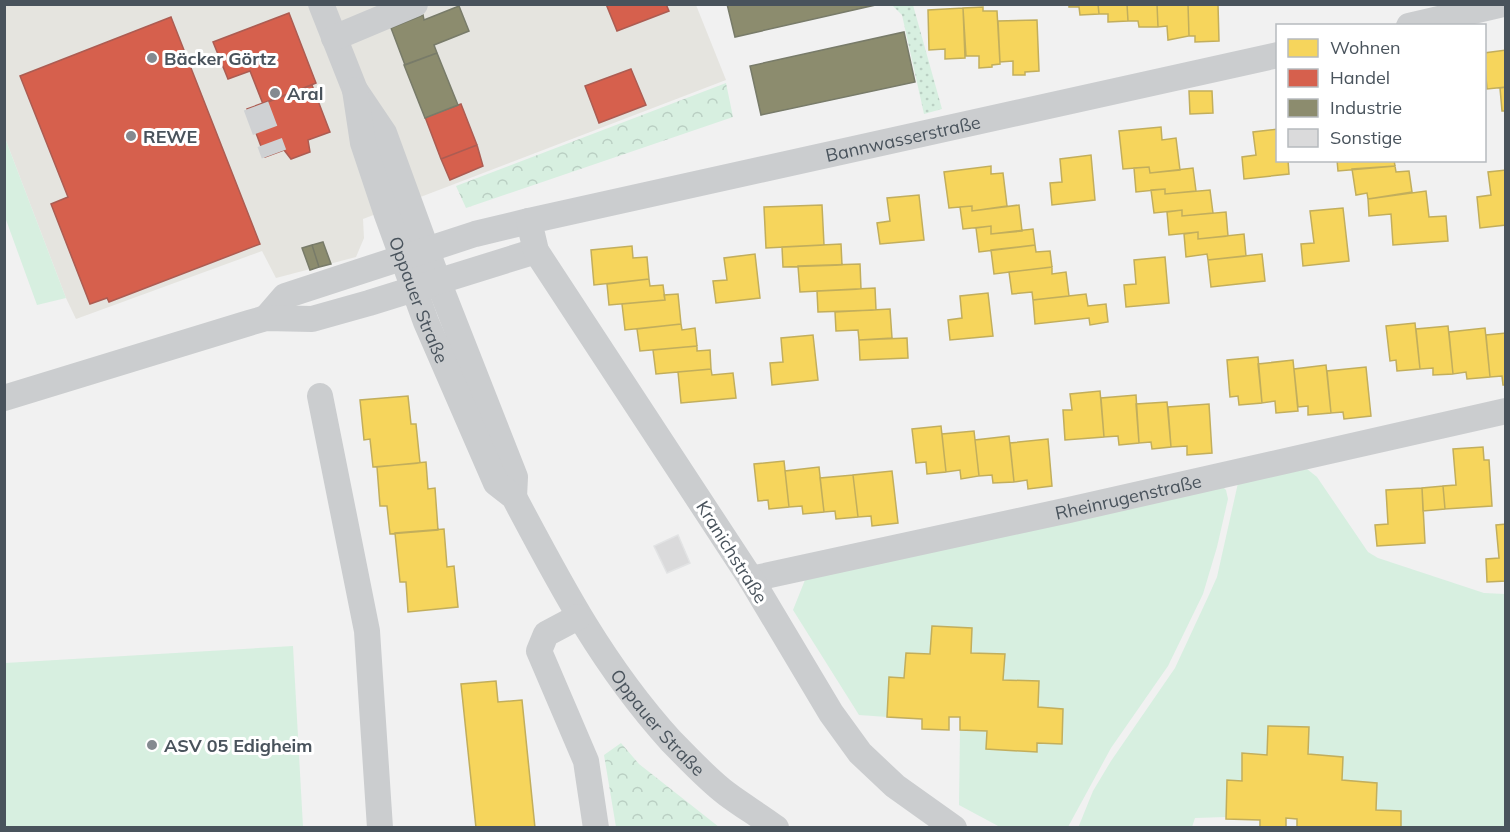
<svg xmlns="http://www.w3.org/2000/svg" width="1510" height="832" viewBox="0 0 1510 832" font-family="Mulish,sans-serif">
<style>
.commercial{fill:#e5e4df}
.grass{fill:#d7efe0}
.forest{fill:url(#forest-crowns)}
.park{fill:url(#park-dots)}
.homes{fill:#f6d55c;stroke:#c2ae5c;stroke-width:1.5}
.shops{fill:#d6604d;stroke:#ac5c52;stroke-width:1.5}
.industry{fill:#8c8c6e;stroke:#787b69;stroke-width:1.5}
.building{fill:#dadadb;stroke:#e2e3e4;stroke-width:1.5}
.lines{fill:none;stroke-linecap:round;stroke-linejoin:round}
.minor-tunnel{stroke:#cfd1d3;stroke-width:26;stroke-dasharray:26 13;stroke-linecap:butt}
.minor{stroke:#cbcdcf;stroke-width:26}
.poi-dot{fill:#848a90;stroke:#fff;stroke-width:2}
.labels{text-anchor:middle;dominant-baseline:central;stroke-width:6;stroke-linejoin:round;paint-order:stroke}
.poi-label{font-size:18px;font-weight:bold;fill:#49535c;stroke:#fff;text-anchor:start}
.street-label{font-size:18px;fill:#49535c;stroke:#fff}
</style>
<defs>
<pattern id="forest-crowns" width="20" height="18" patternUnits="userSpaceOnUse" patternTransform="scale(1.5)"><rect width="20" height="18" fill="#d7efe0"/><path d="M2 6a3 3 0 1 1 6 0M12 15a3 3 0 1 1 6 0" fill="none" stroke="#bacfc3"/></pattern>
<pattern id="park-dots" width="8" height="8" patternUnits="userSpaceOnUse" patternTransform="scale(1.5)"><rect width="8" height="8" fill="#d7efe0"/><path d="M2 2h.1M6 6h.1" fill="none" stroke="#bacfc3" stroke-width="1.8" stroke-linecap="round"/></pattern>
</defs>
<rect width="100%" height="100%" fill="#f1f1f1"/>
<!-- commercial -->
<path class="commercial" d="M5 5H696L726 80 363 219 364 238 356 257 276 278 262 251 76 319 66 298 5 138Z"/>
<!-- grass -->
<path class="grass" d="M5 138 66 298 37 305 5 217Z
M1307 469 1317 477 1368 552 1378 558 1484 593 1505 594V827H1401V811L1376 810 1377 783 1342 780 1343 757 1308 754 1309 727 1268 726 1267 755 1242 754V781H1227L1226 817 1195 818 1192 827 1078 828 1093 791 1111 761 1175 668 1208 597 1217 577 1238 483Z
M1223 487 1226 490 1228 499 1217 547 1203 594 1168 666 1111 748 1068 827H1000L959 805 960 730 987 731 986 749 1037 752V743H1062L1063 709 1038 707 1039 681 1003 680 1005 654 971 653 972 628 932 626 930 654 906 653 904 678 889 677 887 717 859 715 793 610 805 580Z
M293 646 303 827H5V663Z"/>
<!-- forest -->
<path class="forest" d="M726 83 733 117 466 208 456 186Z
M621 743 639 764 719 827H616L604 755Z"/>
<!-- park -->
<path class="park" d="M892 5H913L942 109 924 114 902 15Z"/>
<!-- homes -->
<path class="homes" d="M1069 4H1098L1099 14 1080 15 1079 7H1069Z
M1098 4H1127L1128 21 1108 22V14H1099Z
M1127 4H1157L1158 27H1139L1138 21H1128Z
M1157 4H1188L1189 36 1168 40 1167 26 1158 27Z
M1188 4H1218L1219 41 1195 42V36H1189Z
M983 7V11H997L1000 64 992 65V67L979 68V56H966L963 8Z
M963 8 965 58 945 59V49L929 50 928 10Z
M1037 20 1039 71 1025 72V75H1013V61L1000 62 998 21Z
M1506 50V87L1487 89 1484 53Z
M1506 87V111H1502L1500 88Z
M1189 91H1212L1213 113 1190 114Z
M1161 127 1162 140 1176 138 1180 170 1150 173 1149 167 1123 169 1119 131Z
M1278 129V160H1288L1289 174 1244 179 1242 157 1256 155 1253 132Z
M1091 155 1095 200 1052 205 1050 183 1062 182 1060 159Z
M1337 160H1394L1395 166 1338 171Z
M991 166V174L1003 173 1007 206 972 211V206L949 208 944 172Z
M1395 166 1396 172 1409 171 1412 192 1368 199 1367 193 1356 195 1352 169Z
M1149 167 1150 173 1193 168 1196 191 1165 194V189L1136 192 1134 168Z
M1506 170V225L1480 228 1477 197 1491 195 1488 172Z
M1165 189V194L1210 190 1213 213 1182 216V210L1154 213 1151 190Z
M1426 191 1429 217 1446 216 1448 241 1393 245 1391 214 1369 216 1368 199Z
M919 195 924 240 880 244 877 223 890 221 887 198Z
M822 205 824 245 766 248 764 207Z
M1019 205 1022 231 991 234V226L963 229 960 207 972 206V211Z
M1343 208 1349 261 1303 266 1301 244 1314 243 1310 211Z
M1182 210V216L1226 212 1228 236 1198 239V232L1169 235 1167 212Z
M991 226V234L1033 229 1035 245 979 252 976 228Z
M1198 232V239L1244 234 1246 256 1208 260 1207 254 1186 257 1184 234Z
M841 244 842 265 783 267 782 247Z
M1035 245 1036 252 1050 251 1052 267 994 274 991 250Z
M632 246 633 258 647 257 649 279 594 285 591 250Z
M755 254 760 298 716 303 713 281 727 280 724 258Z
M1262 254 1265 281 1211 287 1208 260Z
M1165 257 1169 303 1126 307 1124 285 1136 284 1134 260Z
M860 264 861 289 800 292 798 266Z
M1052 267V274L1066 272 1069 296 1033 300 1032 292 1012 294 1009 272Z
M649 279 650 286 663 285 665 300 609 305 607 284Z
M875 288 876 310 818 312 817 291Z
M988 293 993 336 950 340 948 320 962 318 960 296Z
M678 294 681 324 625 330 622 304 665 300 664 295Z
M1086 294 1088 306 1106 304 1108 322 1090 325 1089 318 1035 324 1033 300Z
M890 309 892 338 859 340 858 330 836 331 835 312Z
M1415 323 1420 369 1397 371 1396 360 1390 361 1386 326Z
M681 324 682 330 695 328 697 346 640 351 637 329Z
M1448 326 1453 374 1433 375V368L1420 369 1416 329Z
M1485 328 1490 377 1467 379 1466 372 1453 374 1449 332Z
M1506 333V385H1503L1502 376 1490 377 1486 335Z
M813 335 818 380 772 385 770 363 783 362 781 338Z
M907 338 908 358 860 360 859 340Z
M697 346V351L710 350 711 369 656 374 653 350Z
M1258 357 1262 403 1239 405 1238 396 1230 397 1227 360Z
M1293 360 1298 411 1276 413 1275 401 1262 403 1258 364Z
M1326 365 1331 413 1308 415V406L1298 407 1294 369Z
M1366 367 1371 416 1344 419 1343 412 1331 413 1327 371Z
M711 369 712 375 733 373 736 398 681 403 678 372Z
M1100 391 1104 437 1065 440 1063 410H1072L1070 394Z
M1136 395 1139 443 1119 445 1118 436 1104 437 1101 398Z
M408 396 411 424H416L420 463 373 467 370 439 364 440 360 400Z
M1167 402 1171 447 1152 449 1151 442 1139 443 1136 404Z
M1209 404 1212 453 1187 455V446L1171 447 1168 407Z
M941 426 946 472 927 474 926 462 916 463 912 429Z
M974 431 979 476 961 479 960 470 946 472 942 434Z
M1009 436 1014 482 993 483 992 475 979 476 975 440Z
M1048 439 1052 486 1028 489 1027 480 1014 482 1010 443Z
M1483 447 1484 460H1489L1492 506 1445 509 1443 486 1456 485 1453 449Z
M784 461 789 507 769 509 768 500 758 501 754 464Z
M426 462 428 489 435 488 438 530 390 534 387 506H380L377 467Z
M819 467 824 512 803 514 802 506 789 507 785 471Z
M892 471 898 523 872 526 871 516 858 517 853 475Z
M853 475 858 517 836 519 835 511 824 512 820 478Z
M1443 486 1445 509 1423 511 1422 488Z
M1422 488 1425 543 1377 546 1375 525 1388 524 1386 490Z
M1506 524V581L1487 582 1486 559 1499 558 1496 525Z
M444 529 447 567 454 566 458 607 408 612 406 582H400L395 533Z
M932 626 972 628 971 653 1005 654 1003 680 1039 681 1038 707 1063 709 1062 744 1037 743V752L986 749 987 731 960 730V717H949V730L922 729V719L887 717 889 677 904 678 906 653 930 654Z
M496 681 498 702 522 700 535 828H476L461 684Z
M1268 726 1309 727 1308 754 1343 757 1342 780 1377 783 1376 810 1401 811V828H1297V819L1286 818V828H1260V820L1226 819 1227 780 1242 781V753L1267 755Z"/>
<!-- shops -->
<path class="shops" d="M606 4H666L669 11 617 31Z
M289 13 316 83 263 104 250 71 228 79 213 42Z
M171 17 260 244 109 302 107 298 90 304 51 204 68 197 20 76Z
M631 69 646 105 599 123 585 86Z
M312 85 330 132 308 140 310 152 291 159 284 150 265 157 247 109Z
M461 104 477 145 441 159 425 117Z
M477 145 483 166 450 180 441 159Z"/>
<!-- industry -->
<path class="industry" d="M727 4H880L735 37Z
M459 6 469 31 434 45 437 53 405 65 391 28 423 15 424 20Z
M904 32 915 82 761 115 750 66Z
M437 53 458 105 425 118 404 65Z
M323 242 331 264 319 267 312 245Z
M312 245 319 267 310 270 302 248Z"/>
<!-- building -->
<path class="building" d="M678 535 690 563 667 573 654 546Z"/>
<g class="lines">
<!-- minor-tunnel -->
<path class="minor-tunnel" d="M256 106 274 154"/>
<!-- minor -->
<g class="minor">
<path d="M321 4 355 90 384 133 438 281 515 477 514 497"/>
<path d="M1409 26 1503 4"/>
<path d="M334 38 415 4"/>
<path id="s1" d="M355 90 363 143 386 212 426 322 496 483 514 497C561 586 603 666 671 741 689 759 707 779 727 794 743 806 760 816 776 828"/>
<path d="M266 318 285 296 475 234 529 221"/>
<path d="M320 396 367 631 380 828"/>
<path d="M4 398 249 323 266 318 312 319 369 303 536 251"/>
<path id="s2" d="M751 579 1069 510 1506 411"/>
<path d="M578 617 546 634 539 651 586 761 596 828"/>
<path id="s3" d="M954 828 895 786 860 753 831 713 751 579 536 251 529 221 1278 55"/>
</g>
</g>
<!-- markers -->
<g class="poi-dot">
<circle cx="152" cy="58" r="6"/>
<circle cx="275" cy="93" r="6"/>
<circle cx="131" cy="136" r="6"/>
<circle cx="152" cy="745" r="6"/>
</g>
<g class="labels">
<!-- poi labels -->
<g class="poi-label">
<text x="164" y="58">Bäcker Görtz</text>
<text x="287" y="93">Aral</text>
<text x="143" y="136">REWE</text>
<text x="164" y="745">ASV 05 Edigheim</text>
</g>
<!-- street labels -->
<g class="street-label">
<text stroke="none"><textPath href="#s3" startOffset="1132">Bannwasserstraße</textPath></text>
<text stroke="none"><textPath href="#s1" startOffset="220">Oppauer Straße</textPath></text>
<text stroke="none"><textPath href="#s2" startOffset="386">Rheinrugenstraße</textPath></text>
<text transform="translate(732 552) rotate(58)">Kranichstraße</text>
<text stroke="none"><textPath href="#s1" startOffset="710">Oppauer Straße</textPath></text>
</g>
</g>
<!-- border -->
<rect width="1510" height="832" fill="none" stroke="#49535c" stroke-width="12"/>
<!-- legend -->
<rect x="1276" y="24" width="210" height="138" fill="#ffffff" stroke="#b6babe" stroke-width="1.5"/>
<rect x="1288" y="39" width="30" height="18" fill="#f6d55c" stroke="#b6babe" stroke-width="1.5"/>
<text x="1330" y="54" font-size="18" fill="#49535c">Wohnen</text>
<rect x="1288" y="69" width="30" height="18" fill="#d6604d" stroke="#b6babe" stroke-width="1.5"/>
<text x="1330" y="84" font-size="18" fill="#49535c">Handel</text>
<rect x="1288" y="99" width="30" height="18" fill="#8c8c6e" stroke="#b6babe" stroke-width="1.5"/>
<text x="1330" y="114" font-size="18" fill="#49535c">Industrie</text>
<rect x="1288" y="129" width="30" height="18" fill="#dadadb" stroke="#b6babe" stroke-width="1.5"/>
<text x="1330" y="144" font-size="18" fill="#49535c">Sonstige</text>
</svg>
